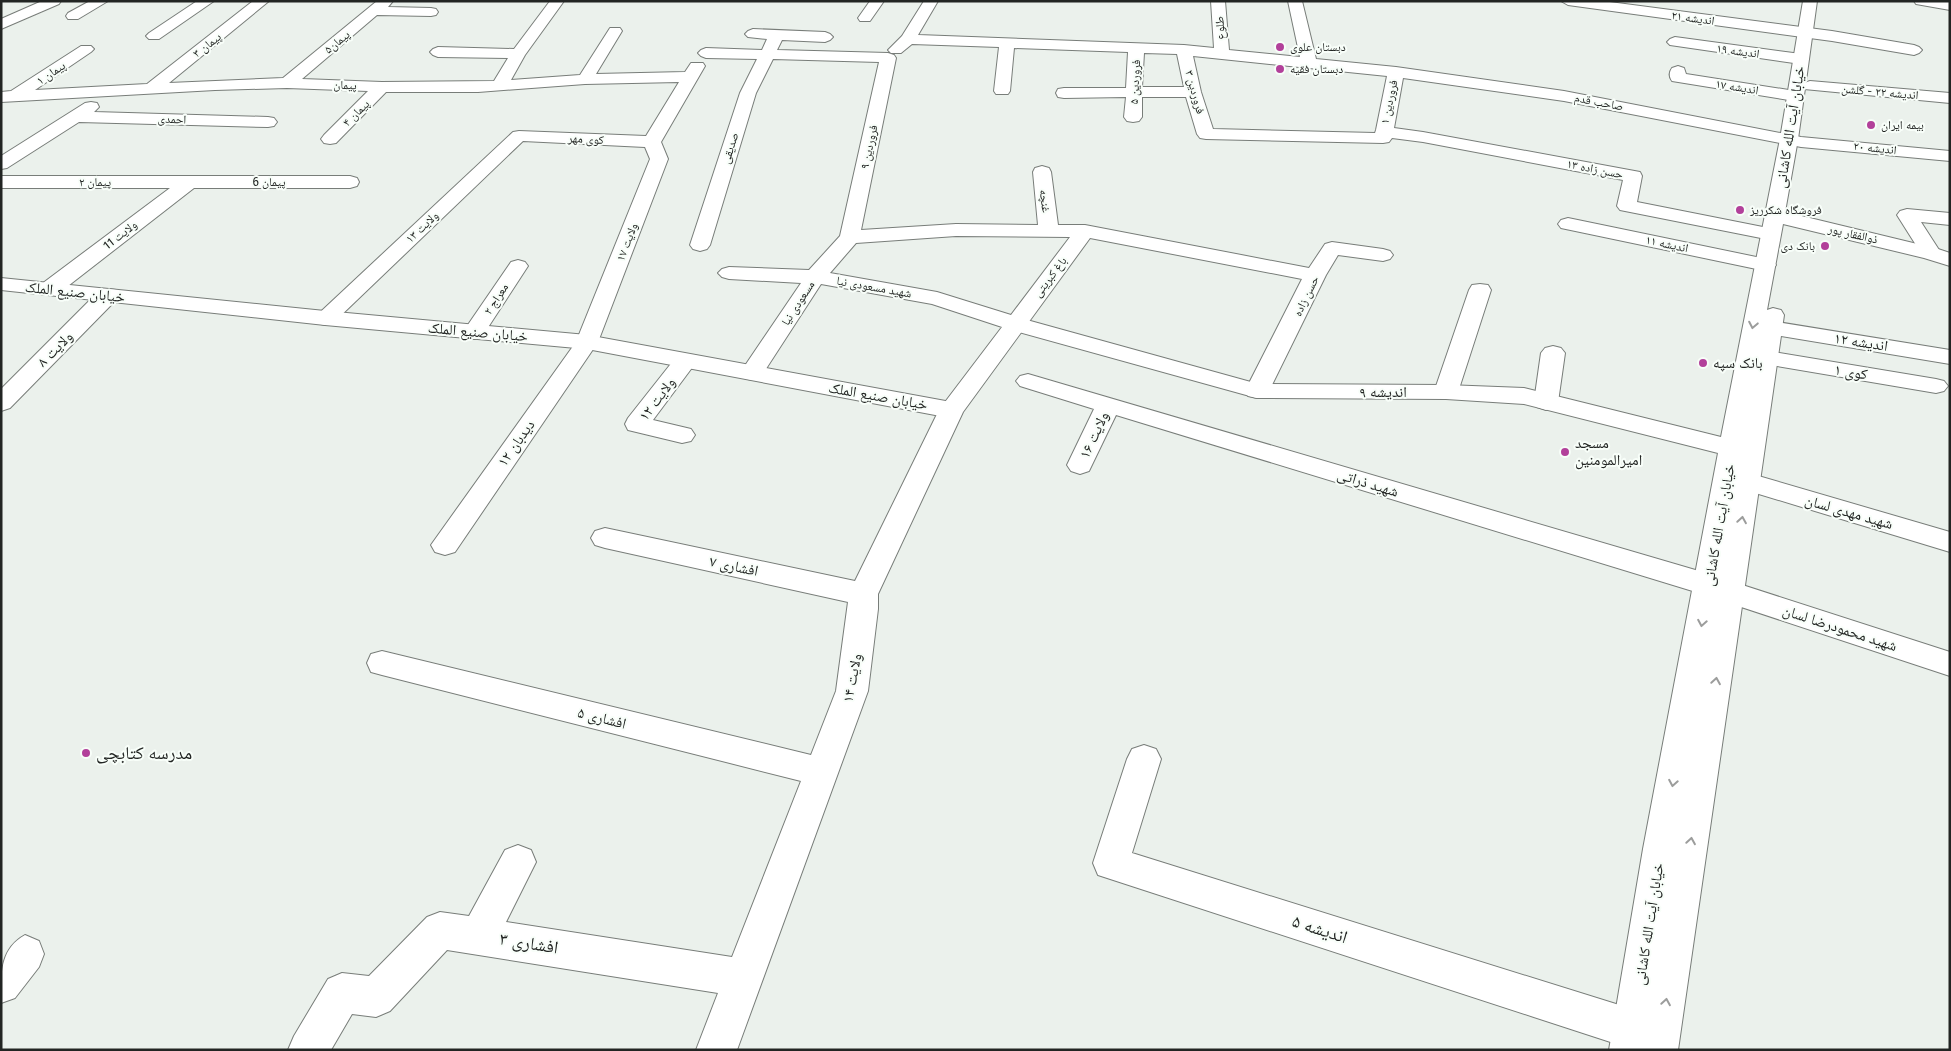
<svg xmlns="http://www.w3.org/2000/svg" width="1951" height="1051" viewBox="0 0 1951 1051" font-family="'Fira Sans','Noto Naskh Arabic',sans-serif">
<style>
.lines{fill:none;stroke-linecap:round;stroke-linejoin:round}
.street-casing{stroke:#787d79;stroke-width:2}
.secondary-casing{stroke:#787d79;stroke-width:2}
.street{fill:#fff;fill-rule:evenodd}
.secondary{fill:#fff;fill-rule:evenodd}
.oneway{stroke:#9c9d9c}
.poi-dot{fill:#b2409a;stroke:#f8fef9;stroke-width:2}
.labels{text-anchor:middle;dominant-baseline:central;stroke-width:4;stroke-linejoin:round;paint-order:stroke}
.far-street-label{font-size:12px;fill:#222523;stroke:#f8fef9}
.far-poi-label{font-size:12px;fill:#222523;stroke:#f8fef9;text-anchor:start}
.street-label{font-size:15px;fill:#222523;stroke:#f8fef9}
.poi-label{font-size:15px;fill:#222523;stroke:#f8fef9;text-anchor:start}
.near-poi-label{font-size:18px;fill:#222523;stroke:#f8fef9;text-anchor:start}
.near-street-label{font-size:18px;fill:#222523;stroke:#f8fef9}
</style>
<rect width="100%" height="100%" fill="#ebf1ec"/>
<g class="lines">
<defs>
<path id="street" d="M42 1H61L59 4 1 29V19Z
M90 1H108L78 19H68L66 16 68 13Z
M197 1H214L159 39H149L146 36 149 33Z
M253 1H269L169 83 283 78 377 1H393L388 7 431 8 436 9 438 12 436 15 431 16 377 15 302 79 382 82 494 81 508 58 438 57 433 55 430 52 433 49 438 47 514 49 550 1H564L525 55 511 80 580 75 610 28H620L622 31 596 74 685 72 691 63H703L705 66 661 142 668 159 598 342 455 552 445 555 435 552 431 545 576 342 650 159 645 147 523 141 333 323 325 325 317 323 314 318 513 132 519 131 646 136 679 82 585 84 478 92H386L336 143 330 144 324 143 321 139 324 135 368 91 287 88 215 90 1 102V92L11 91 81 46H91L94 49 91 52 35 90 147 84Z
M870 1H884L870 21H860L858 18Z
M924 1H938L918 35 1184 45 1214 48 1211 1H1225L1229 50 1300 57 1288 1H1302L1316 59 1396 67 1564 91 1801 137 1950 151V161L1801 147 1564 101 1403 78 1394 128 1423 132 1640 172 1642 176 1637 202 1778 230 1781 234 1778 238 1771 240 1620 210 1617 206 1623 180 1423 142 1392 138 1389 142 1383 143 1206 139 1200 138 1197 134 1186 97H1142V117L1139 121 1133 122 1127 121 1124 117 1126 97 1064 98 1058 97 1056 93 1058 89 1064 88H1126L1128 52 1014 48 1010 91 1008 94H996L994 91 999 47 912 44 901 53H891L888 50 902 36ZM1144 53 1177 54 1184 87H1142ZM1193 56 1387 76 1376 130 1375 133 1213 129 1201 92Z
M1561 1H1602L1832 31 1914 45 1919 47 1922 50 1919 53 1914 55 1832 41 1568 5Z
M753 29 825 32 830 34 833 37 830 40 825 42 782 40 777 50 888 53 894 55 896 58 861 230 956 224 1038 225 1033 172 1035 168 1042 166 1049 168 1051 172 1058 225H1085L1309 268 1325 244 1332 242 1383 249 1390 251 1393 255 1390 259 1383 261 1338 255 1326 275 1269 391 1266 396 1257 398 1248 396 1245 391 1302 279 1090 238 963 412 878 594V609L868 691 737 1050H696L718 993 447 950 390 1011 376 1017 352 1014 331 1050H288L294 1036 328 979 342 973 369 976 427 917 440 912 469 916 505 850 518 845 531 850 536 862 506 922 732 957 801 781 382 675 371 672 367 663 371 654 382 651 811 755 836 691 848 602 605 548 595 545 591 538 595 531 605 528 855 581 939 410 1002 327 932 304 821 284 760 378 752 380 744 378 740 373 801 283 729 279 722 277 718 273 722 269 729 267 809 270 840 236 879 62 773 59 756 93 710 245 707 249 700 251 693 249 690 245 740 93 757 59 706 58 701 56 698 53 701 50 706 48 762 50 767 39 748 37 745 34 748 31ZM956 236 1070 237 1011 315 937 292 830 273 856 243Z
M1675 37 1801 54 1807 56 1809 59 1807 62 1801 64 1670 45 1667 42 1670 39Z
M1678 66 1684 68 1686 74 1795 91 1801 92 1803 96 1801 100 1795 101 1672 81C1669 77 1669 72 1672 68Z
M1810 81 1950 93V103L1804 89 1802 86 1804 83Z
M91 102 97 103 99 107 94 112 268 117 274 118 277 122 274 126 268 127 79 122 7 168 1 169V156L85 103Z
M1 176H350L357 178 359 182 357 186 350 188H194L59 293 51 294 43 293 40 288 43 283 170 188H1Z
M1907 209 1950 213V225L1921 222 1941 253 1938 257 1931 259 1924 257 1921 253 1897 215 1900 211Z
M1568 218 1766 259 1773 261 1776 265 1773 269 1766 271 1561 228 1558 224 1561 220Z
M518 260 525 262 528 266 485 332 482 337 474 339 466 337 463 332 511 262Z
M1480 284 1488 285 1491 290 1458 392 1455 397 1446 399 1437 397 1434 392 1469 290 1472 285Z
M108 289 116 290 119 295 116 300 10 408 1 411V389L100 290Z
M1771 321 1950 350V364L1763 333 1760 328 1763 323Z
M1553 346 1561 348 1565 353 1558 402 1555 407 1546 410 1537 407 1534 402 1541 353 1545 348Z
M1767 351 1936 379 1944 381 1948 386 1944 391 1936 393 1759 363 1755 358 1759 353Z
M685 354 693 356 697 361 653 420 691 429 695 435 691 441 682 443 628 430 625 424 628 418 677 356Z
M1028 374 1709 574 1719 577 1723 583 1730 581 1950 652V676L1720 600 1716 594 1709 596 1116 415 1089 471 1080 474 1071 471 1067 465 1094 409 1020 386 1016 381 1020 376Z
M1748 473 1950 532V552L1739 488 1735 482 1739 476Z
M1144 745 1156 749 1161 759 1132 853 1632 1009 1646 1015 1652 1029 1646 1043 1632 1049 1098 875 1093 863 1127 759 1132 749Z
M25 935 39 941 44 954 39 967 15 998 1 1003C1 972 0 949 25 935Z"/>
<path id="secondary" d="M1803 1H1817L1798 139 1785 212 1938 249 1950 253V266L1924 258 1783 224 1767 310 1773 308 1781 310 1784 315 1678 1050H1609L1643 849 1718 453 1524 404 1446 399 1257 398 1008 329 1005 324 1008 319 1016 317 1258 384 1446 385 1524 388 1721 437 1780 139Z
M1914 1 1950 2V10L1916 4Z
M1 278 325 311 587 335 951 402 960 405 963 410 960 415 951 418 587 349 325 325 1 290Z"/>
</defs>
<!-- street casing -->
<use href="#street" class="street-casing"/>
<!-- secondary casing -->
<use href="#secondary" class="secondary-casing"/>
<!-- street -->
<use href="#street" class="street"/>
<!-- secondary -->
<use href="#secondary" class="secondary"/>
</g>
<!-- one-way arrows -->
<defs><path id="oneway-chevron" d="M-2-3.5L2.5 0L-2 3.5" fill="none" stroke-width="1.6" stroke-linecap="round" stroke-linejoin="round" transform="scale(1.25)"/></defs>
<g class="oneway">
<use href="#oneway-chevron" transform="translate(1753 325) rotate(101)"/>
<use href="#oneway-chevron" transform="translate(1742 520) rotate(-81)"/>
<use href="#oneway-chevron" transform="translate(1702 623) rotate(100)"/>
<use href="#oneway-chevron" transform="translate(1716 681) rotate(-81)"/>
<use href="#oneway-chevron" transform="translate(1673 783) rotate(100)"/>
<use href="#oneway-chevron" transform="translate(1691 841) rotate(-81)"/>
<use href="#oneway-chevron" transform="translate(1666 1002) rotate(-81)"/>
</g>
<!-- markers -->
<g class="poi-dot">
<circle cx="1280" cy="47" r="5"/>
<circle cx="1280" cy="69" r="5"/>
<circle cx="1871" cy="125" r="5"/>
<circle cx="1740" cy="210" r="5"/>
<circle cx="1825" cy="246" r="5"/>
<circle cx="1703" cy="363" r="5"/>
<circle cx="1565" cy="452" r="5"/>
<circle cx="86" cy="753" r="5"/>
</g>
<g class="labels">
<!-- far-street labels -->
<g class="far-street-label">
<text transform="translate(1693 18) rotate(8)">اندیشه ۲۱</text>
<text transform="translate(1220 28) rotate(-94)">طلوع</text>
<text transform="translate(337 42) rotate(-40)">پیمان۵</text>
<text transform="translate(207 45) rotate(-38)">پیمان ۳</text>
<text transform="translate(1738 51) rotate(8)">اندیشه ۱۹</text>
<text transform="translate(51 73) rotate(-34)">پیمان ۱</text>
<text transform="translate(1135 82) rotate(-87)">فروردین ۵</text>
<text transform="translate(345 85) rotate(2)">پیمان</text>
<text transform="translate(1737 87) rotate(9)">اندیشه ۱۷</text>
<text transform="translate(1195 92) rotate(75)">فروردین ۳</text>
<text transform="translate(1880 92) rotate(5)">اندیشه ۲۲ - گلشن</text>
<text transform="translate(1389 102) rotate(-78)">فروردین ۱</text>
<text transform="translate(1599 102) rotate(11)">صاحب قدم</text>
<text transform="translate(356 113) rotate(-45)">پیمان ۴</text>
<text transform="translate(172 119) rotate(2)">احمدی</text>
<text transform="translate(586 139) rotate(3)">کوی مهر</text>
<text transform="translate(869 147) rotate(-78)">فروردین ۹</text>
<text transform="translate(730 148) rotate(-72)">صدیقی</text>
<text transform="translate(1875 148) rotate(6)">اندیشه ۲۰</text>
<text transform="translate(1595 169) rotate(11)">حسن زاده ۱۳</text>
<text x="95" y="182">پیمان ۲</text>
<text x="269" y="182">پیمان 6</text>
<text transform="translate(1045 201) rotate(83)">غنچه</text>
<text transform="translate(422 227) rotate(-43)">ولایت ۱۳</text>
<text transform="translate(1853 234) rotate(13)">ذوالفقار پور</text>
<text transform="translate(120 235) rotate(-38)">ولایت 11</text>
<text transform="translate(627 242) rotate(-69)">ولایت ۱۷</text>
<text transform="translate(1667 244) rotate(12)">اندیشه ۱۱</text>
<text transform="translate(1050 277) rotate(-53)">باغ کبریتی</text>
<text transform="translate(874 287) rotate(10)">شهید مسعودی نیا</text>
<text transform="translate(1306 296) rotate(-64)">حسن زاده</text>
<text transform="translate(496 299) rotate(-57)">معراج ۲</text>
<text transform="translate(798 303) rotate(-57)">مسعودی نیا</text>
</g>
<!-- far-poi labels -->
<g class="far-poi-label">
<text x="1290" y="47">دبستان علوی</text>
<text x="1290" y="69">دبستان فقیه</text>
<text x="1881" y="125">بیمه ایران</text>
<text x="1750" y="210">فروشگاه شکرریز</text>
<text x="1815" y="246" text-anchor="end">بانک دی</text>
</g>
<!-- street labels -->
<g class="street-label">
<text transform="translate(1790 127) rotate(-81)">خیابان آیت الله کاشانی</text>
<text transform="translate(75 292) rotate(6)">خیابان صنیع الملک</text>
<text transform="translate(478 332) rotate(5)">خیابان صنیع الملک</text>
<text transform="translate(1861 342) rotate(9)">اندیشه ۱۲</text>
<text transform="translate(55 349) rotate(-45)">ولایت ۸</text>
<text transform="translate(1851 372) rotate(9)">کوی ۱</text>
<text x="1383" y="392">اندیشه ۹</text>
<text transform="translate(878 396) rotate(10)">خیابان صنیع الملک</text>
<text transform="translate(657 399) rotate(-53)">ولایت ۱۲</text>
<text transform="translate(1094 435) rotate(-65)">ولایت ۱۶</text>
<text transform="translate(516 443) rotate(-55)">دیدبان ۱۲</text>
<text transform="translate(1368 483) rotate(17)">شهید ذراتی</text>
<text transform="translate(1849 512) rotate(16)">شهید مهدی لسان</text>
<text transform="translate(1719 525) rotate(-80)">خیابان آیت الله کاشانی</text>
<text transform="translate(734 566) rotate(12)">افشاری ۷</text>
<text transform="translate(1840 628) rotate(18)">شهید محمودرضا لسان</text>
<text transform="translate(852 678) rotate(-79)">ولایت ۱۴</text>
<text transform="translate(602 718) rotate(14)">افشاری ۵</text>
<text transform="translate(1649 924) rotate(-81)">خیابان آیت الله کاشانی</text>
</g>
<!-- poi labels -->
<g class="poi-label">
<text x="1713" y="363">بانک سپه</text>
<text x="1575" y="443">مسجد<tspan x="1575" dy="17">امیرالمومنین</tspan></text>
</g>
<!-- near-poi labels -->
<g class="near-poi-label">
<text x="96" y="753">مدرسه کتابچی</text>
</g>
<!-- near-street labels -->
<g class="near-street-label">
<text transform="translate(1320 929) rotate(18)">اندیشه ۵</text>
<text transform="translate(529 943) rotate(9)">افشاری ۳</text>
</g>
</g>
<!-- border -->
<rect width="1951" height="1051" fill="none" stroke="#222523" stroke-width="5"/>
</svg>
